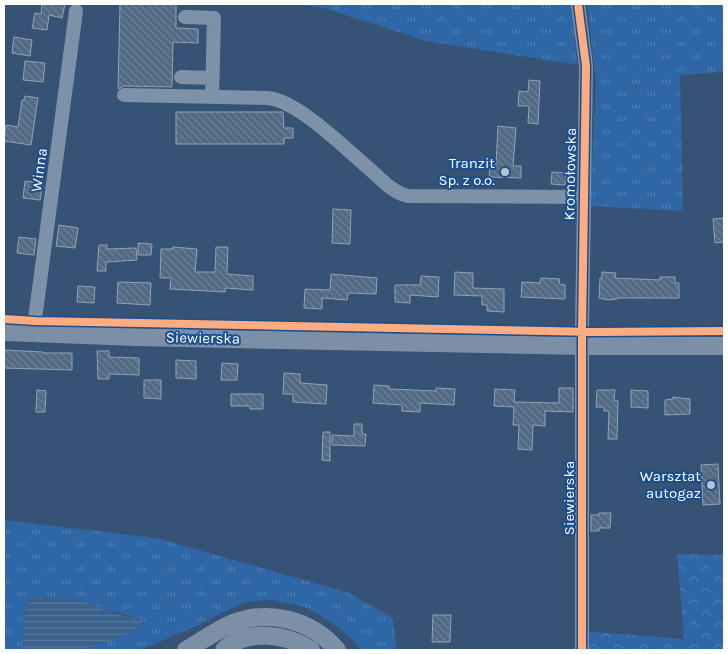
<svg xmlns="http://www.w3.org/2000/svg" width="728" height="654" viewBox="0 0 728 654" font-family="Karla,sans-serif">
<style>
.grass{fill:url(#grass-tufts)}
.forest{fill:url(#forest-crowns)}
.water{fill:url(#water-rules)}
.building{fill:url(#building-back-hatch);stroke:#92a2b6}
.lines{fill:none;stroke-linecap:round;stroke-linejoin:round}
.minor{stroke:#7d92a8;stroke-width:14}
.major{stroke:#7d8ea7;stroke-width:18}
.cycleway-casing{stroke:#1b4f8f;stroke-width:11}
.cycleway{stroke:#ffac80;stroke-width:8}
.poi-dot{fill:#b9c2ce;stroke:#1b4f8f;stroke-width:2}
.labels{text-anchor:middle;dominant-baseline:central;stroke-width:4;stroke-linejoin:round;paint-order:stroke}
.poi-label{font-size:15px;fill:#fff;stroke:#1b4f8f;text-anchor:end}
.street-label{font-size:15px;fill:#fff;stroke:#1b4f8f}
</style>
<defs>
<pattern id="grass-tufts" width="24" height="20" patternUnits="userSpaceOnUse" patternTransform="scale(1.25)"><rect width="24" height="20" fill="#2f66a5"/><path d="M3 7l-1-3M5 7V3M7 7l1-3M15 17l-1-3M17 17v-4M19 17l1-3" fill="none" stroke="#4e7db2"/></pattern>
<pattern id="forest-crowns" width="20" height="18" patternUnits="userSpaceOnUse" patternTransform="scale(1.25)"><rect width="20" height="18" fill="#2f66a5"/><path d="M2 6a3 3 0 1 1 6 0M12 15a3 3 0 1 1 6 0" fill="none" stroke="#4e7db2"/></pattern>
<pattern id="water-rules" width="6" height="5" patternUnits="userSpaceOnUse" patternTransform="scale(1.25)"><rect width="6" height="5" fill="#3b618d"/><path d="M0 2.5h6" fill="none" stroke="#58799e"/></pattern>
<pattern id="building-back-hatch" width="6" height="6" patternUnits="userSpaceOnUse" patternTransform="scale(1.25)"><rect width="6" height="6" fill="#526984"/><path d="M-1 5l2 2M0 0l6 6M5-1l2 2" fill="none" stroke="#6c8096"/></pattern>
</defs>
<rect width="100%" height="100%" fill="#365274"/>
<!-- grass -->
<path class="grass" d="M302 4H572L577 65 426 41 327 9Z
M587 4H724V72L680 75 683 211 590 206 596 82Z
M4 520 156 538 347 592 393 618 397 650H360L354 641 339 628 321 616 305 607 273 600 244 602 196 626 141 650H77L86 648 143 624 140 619 100 608 78 599 30 597 24 617V642L21 650H4Z"/>
<!-- forest -->
<path class="forest" d="M677 554 724 555V650H582V631L684 639Z"/>
<!-- water -->
<path class="water" d="M30 597 78 599 100 608 123 616 140 619 143 624C133 634 90 649 75 650 57 651 39 650 21 650L24 642V617Z"/>
<!-- building -->
<path class="building" d="M42 4H65L62 18 49 15 47 30 32 28 35 13 41 14Z
M120 4H176V28L198 29V43L173 42 172 87 124 86 118 89Z
M14 37 32 40 30 56 12 53Z
M25 61 45 63 43 82 23 80Z
M529 80 540 81 538 124 528 123 529 106H518L519 91 528 92Z
M25 96 38 98 31 145 4 141 6 125 18 127 22 100H24Z
M176 112H283L284 128H293V138H284V144H176Z
M498 126 516 128 513 166H521V178L489 177 490 165H496Z
M552 172 567 173 565 185 551 184Z
M25 181 43 183 40 200 23 198Z
M333 209 351 210 350 244 332 243Z
M724 218V242L715 243 713 219Z
M59 225 78 228 75 248 56 246Z
M19 237 36 239 34 255 17 253Z
M138 243 152 244 151 255H138Z
M99 245H107V249L136 248 137 260 106 262V271H97Z
M173 247 197 249 195 272H215L216 247H228L227 274 253 276V290L225 288V292L170 289 171 278H160L161 249H173Z
M455 272 473 273V288L504 289V312L487 311V305H482V296L454 295Z
M602 272 616 273 615 278 660 280V277H675V283H679V298H617V299L608 300 599 298 600 278H602Z
M331 274 377 278 376 294 348 293 347 300 322 298V309L304 308 305 289 330 290Z
M421 276 439 277 438 297 410 295V303L395 302V285H420Z
M541 278 560 279 559 284 565 285V299L521 297 522 282 540 283Z
M118 282 151 283 150 305 117 303Z
M78 286 95 287 94 303 77 302Z
M4 350 43 352V353H72V370L4 368Z
M97 351H109V357L139 358V375L109 374V379H98Z
M176 360 196 361V379L176 378Z
M222 363 238 364 237 380H221Z
M284 373 300 374V383L327 385 326 404 293 402V394H283Z
M144 380H161V399L144 398Z
M374 385 389 386V389L436 391V388L455 389 454 405 420 403V412L402 411V405L373 403Z
M559 388H573V412L545 411V426L533 425 532 450 518 449 519 425H513L514 407 494 406 495 389 515 390 514 402 559 403Z
M37 390 46 391 45 412H36Z
M597 390H615L614 400 618 401 617 439H608L609 411H604V407H596Z
M631 390 648 391V408L631 407Z
M231 394H263V409H250V406H231Z
M673 397 690 399V414L665 415V400L673 399Z
M354 424H362V434H366L365 446 332 445V435L354 436Z
M323 432H330V461L322 460Z
M718 464 720 504 703 505 701 465Z
M599 513H611L610 528H599V531H591V515H599Z
M433 615H451L450 642H432Z"/>
<g class="lines">
<!-- minor -->
<path class="minor" d="M578 4 586 66 582 331V650
M185 17 214 18 212 97
M181 77 213 78
M124 95 268 98C299 101 349 152 374 173 384 182 394 193 408 196L584 197
M33 334 76 11"/>
<!-- major -->
<path class="major" d="M4 332 136 337 583 346H724
M186 650C200 642 214 632 229 625 266 608 311 619 337 650
M224 650C247 628 287 634 311 650"/>
<defs>
<path id="cycleway" d="M578 4 586 66 582 331V650
M4 319 35 321 597 332 724 331"/>
</defs>
<!-- cycleway casing -->
<use href="#cycleway" class="cycleway-casing"/>
<!-- cycleway -->
<use href="#cycleway" class="cycleway"/>
</g>
<!-- markers -->
<g class="poi-dot">
<circle cx="505" cy="172" r="5"/>
<circle cx="711" cy="485" r="5"/>
</g>
<g class="labels">
<!-- poi labels -->
<g class="poi-label">
<text x="495" y="163">Tranzit<tspan x="495" dy="17">Sp. z o.o.</tspan></text>
<text x="701" y="476">Warsztat<tspan x="701" dy="17">autogaz</tspan></text>
</g>
<!-- street labels -->
<g class="street-label">
<text transform="translate(39 170) rotate(-82)">Winna</text>
<text transform="translate(570 174) rotate(-89)">Kromołowska</text>
<text transform="translate(203 338) rotate(1)">Siewierska</text>
<text transform="translate(569 498) rotate(-90)">Siewierska</text>
</g>
</g>
<!-- border -->
<rect width="728" height="654" fill="none" stroke="#ffffff" stroke-width="10"/>
</svg>
